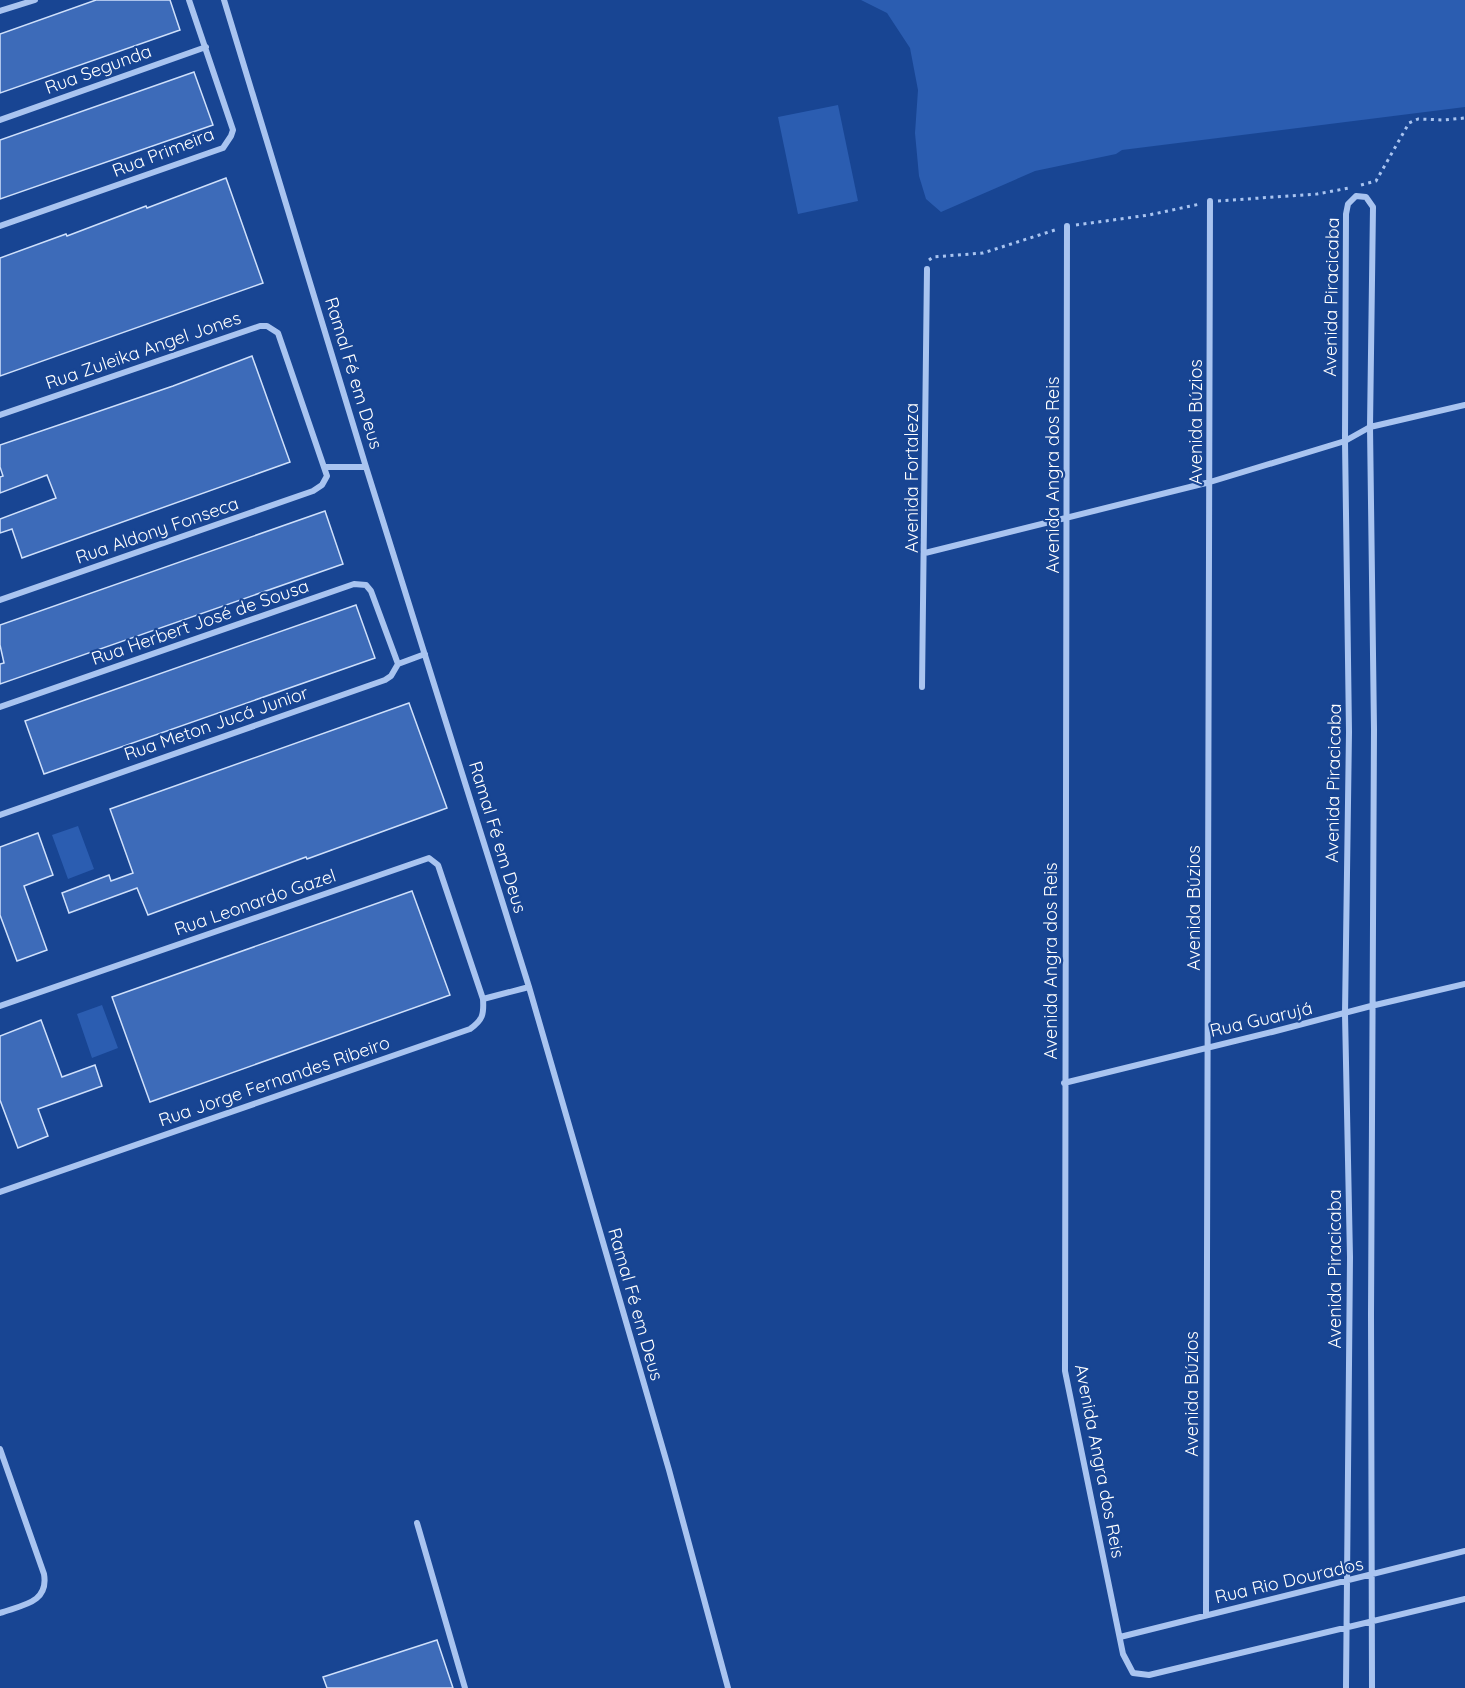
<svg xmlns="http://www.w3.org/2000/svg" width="1465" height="1688" viewBox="0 0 1465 1688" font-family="Quicksand,sans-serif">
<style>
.green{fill:#2b5db1}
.building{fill:#3d6bb9;stroke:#cfe0fb;stroke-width:1.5}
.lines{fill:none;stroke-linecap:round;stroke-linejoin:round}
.path{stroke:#a9c4f0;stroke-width:3;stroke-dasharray:3 4.5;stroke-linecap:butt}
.minor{stroke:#a9c4f0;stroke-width:6}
.labels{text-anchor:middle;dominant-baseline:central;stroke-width:4.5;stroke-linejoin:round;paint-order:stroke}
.street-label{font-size:18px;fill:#fff;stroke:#184593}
</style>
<rect width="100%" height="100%" fill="#184593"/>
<!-- green -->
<path class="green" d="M861 0H1465V107L1122 150 1116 154 1035 171 941 212 926 199 919 176 915 133 918 90 910 48 887 13Z
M838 105 858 201 798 214 778 117Z
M78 826 94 869 68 879 52 835Z
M102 1005 118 1048 92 1058 77 1014Z"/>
<!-- building -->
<path class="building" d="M96 0H170L180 30 0 93V34Z
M194 72 213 125 0 199V140Z
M226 178 263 283 0 376V258L66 234 67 236 146 206 147 208Z
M252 356 290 462 22 558 12 529 0 533V519L56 498 47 475 0 493V477L3 476 0 467V445L173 386Z
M325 511 343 564 0 684V664L4 663 0 645V625Z
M356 605 375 658 44 774 25 721Z
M409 703 447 808 307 859 306 857 148 915 137 888 69 913 62 893 109 875 111 881 133 873 110 809Z
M38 833 53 875 24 886 47 950 17 961 0 915V847Z
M412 891 450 995 150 1102 112 997Z
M41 1020 62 1077 95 1065 102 1086 38 1109 48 1136 18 1148 0 1100V1036Z
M437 1640 453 1688H327L323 1677Z"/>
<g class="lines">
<!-- path -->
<path class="path" d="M1361 185 1376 181 1409 123 1418 119 1444 120 1465 118
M1218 201 1317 194 1349 188
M1076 225 1149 215 1200 204
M929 260 933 257 983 253 1058 229"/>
<!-- minor -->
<path class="minor" d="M224 0 366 467 529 987 669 1470 728 1688
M0 11 35 0
M0 120 206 47
M0 226 223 148 231 136 233 130 189 0
M1067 226 1065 1371 1123 1654 1133 1673 1149 1675 1465 1599
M0 415 260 326H267L278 333 327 476 322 485 313 491 0 600
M324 467H366
M925 553 1210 482 1345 441 1370 427 1465 405
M398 664 425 654
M922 687 927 269
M0 707 354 584 366 585 371 591 398 664 391 676 385 680 0 815
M483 999 529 987
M0 1006 429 858 438 865 483 999C484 1014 483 1020 470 1029L0 1192
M1064 1083 1272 1032 1371 1006 1465 984
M0 1449 44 1574C49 1603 22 1605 0 1613
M417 1523 465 1688
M1206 1615 1210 201
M1120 1637 1465 1551
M1346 1688 1350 1257 1345 1014 1349 732 1345 441 1346 214 1348 204 1356 196 1366 197 1373 207 1370 427 1374 729 1371 1315 1372 1688"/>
</g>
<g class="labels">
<!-- street labels -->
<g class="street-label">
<text transform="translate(98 69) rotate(-20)">Rua Segunda</text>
<text transform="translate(163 152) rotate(-21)">Rua Primeira</text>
<text transform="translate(1331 297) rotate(-89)">Avenida Piracicaba</text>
<text transform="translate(143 350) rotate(-19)">Rua Zuleika Angel Jones</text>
<text transform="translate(354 373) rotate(73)">Ramal Fé em Deus</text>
<text transform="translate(1195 422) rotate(-90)">Avenida Búzios</text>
<text transform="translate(1052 475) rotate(-90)">Avenida Angra dos Reis</text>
<text transform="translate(911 478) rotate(-90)">Avenida Fortaleza</text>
<text transform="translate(157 530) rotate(-19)">Rua Aldony Fonseca</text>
<text transform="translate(200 622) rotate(-19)">Rua Herbert José de Sousa</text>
<text transform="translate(216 723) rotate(-19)">Rua Meton Jucá Junior</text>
<text transform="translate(1333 783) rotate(-89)">Avenida Piracicaba</text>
<text transform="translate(498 837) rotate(73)">Ramal Fé em Deus</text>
<text transform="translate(255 902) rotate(-19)">Rua Leonardo Gazel</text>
<text transform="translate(1193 908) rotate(-90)">Avenida Búzios</text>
<text transform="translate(1050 961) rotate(-90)">Avenida Angra dos Reis</text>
<text transform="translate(1261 1019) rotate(-13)">Rua Guarujá</text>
<text transform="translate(274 1081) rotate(-19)">Rua Jorge Fernandes Ribeiro</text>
<text transform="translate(1334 1269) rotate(-90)">Avenida Piracicaba</text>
<text transform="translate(636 1304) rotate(74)">Ramal Fé em Deus</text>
<text transform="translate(1191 1394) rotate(-90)">Avenida Búzios</text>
<text transform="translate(1100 1461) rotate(79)">Avenida Angra dos Reis</text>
<text transform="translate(1289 1580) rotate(-13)">Rua Rio Dourados</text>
</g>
</g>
</svg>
